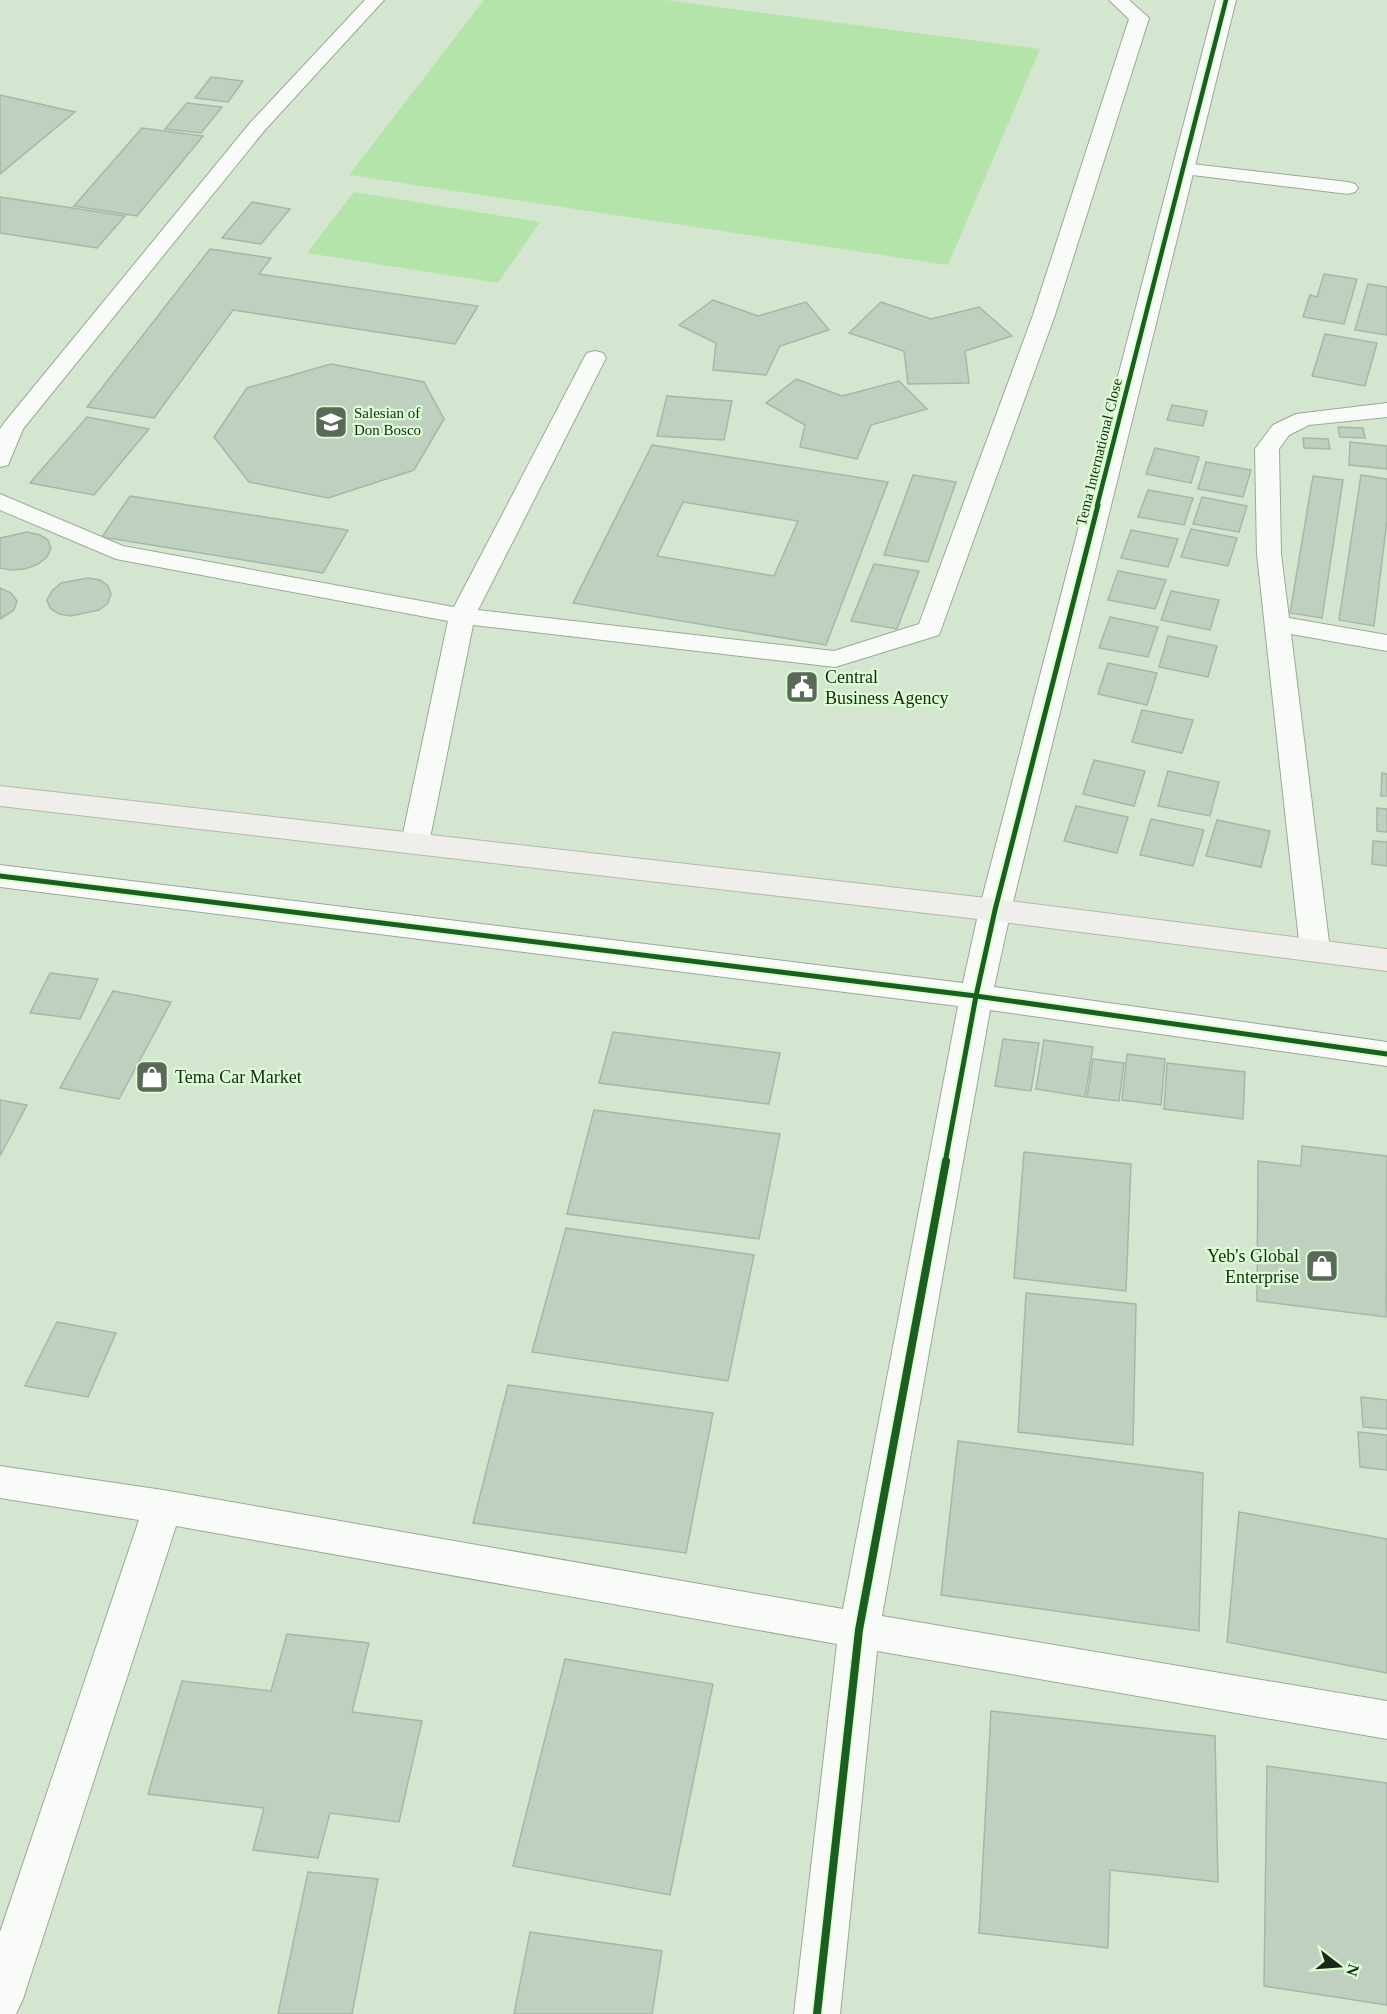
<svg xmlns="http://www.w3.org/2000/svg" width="1387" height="2014" viewBox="0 0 1387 2014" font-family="'Times New Roman',serif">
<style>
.green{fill:#b5e4ab}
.building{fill:#bfd0c1;stroke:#a5b7a8;stroke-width:1.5;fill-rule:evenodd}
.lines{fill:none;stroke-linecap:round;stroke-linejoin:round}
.service-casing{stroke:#9ba997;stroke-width:2}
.minor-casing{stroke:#9ba997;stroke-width:2}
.trunk-casing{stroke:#b5b7ac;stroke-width:2}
.service{fill:#f9fbf8;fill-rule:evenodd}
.minor{fill:#f9fbf8;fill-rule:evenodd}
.trunk{fill:#f0eeeb;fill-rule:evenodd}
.cycleway-far2-casing{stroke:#dbfed3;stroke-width:8}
.cycleway-far1-casing{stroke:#dbfed3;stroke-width:9}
.cycleway-casing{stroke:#dbfed3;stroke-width:11}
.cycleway-far2{stroke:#1b5e20;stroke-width:4.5}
.cycleway-far1{stroke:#1b5e20;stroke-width:5}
.cycleway{stroke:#1b5e20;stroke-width:8}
.labels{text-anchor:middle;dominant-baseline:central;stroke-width:4.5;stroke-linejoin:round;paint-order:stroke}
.far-poi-label{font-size:15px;fill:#1a2717;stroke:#dbfed3;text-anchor:start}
.far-street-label{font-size:15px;fill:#1a2717;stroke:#dbfed3}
.poi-label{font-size:18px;fill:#1a2717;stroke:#dbfed3;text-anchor:start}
</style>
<rect width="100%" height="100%" fill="#d4e6d0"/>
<!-- green -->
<path class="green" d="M484 0H665L1040 49 948 265 349 175Z
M354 192 540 222 498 283 307 253Z"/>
<!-- building -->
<path class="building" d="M211 77 243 81 228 102 195 98Z
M0 95 75 112 0 174Z
M187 103 222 107 201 133 165 129Z
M142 128 203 136 137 216 74 206Z
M0 197 125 216 97 248 0 233Z
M252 202 290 209 261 244 222 238Z
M210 249 271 258 259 274 478 306 455 344 233 310 154 418 87 407Z
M1324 274 1357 279 1344 324 1303 317 1310 295 1317 297Z
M1368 284 1387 287V335L1355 330Z
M713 300 758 316 806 302 829 330 780 346 766 375 713 370 716 343 679 325Z
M881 302 931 319 979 307 1012 336 965 351 969 383 908 384 904 351 849 333Z
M1325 334 1377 343 1365 386 1312 376Z
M331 364 424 382 444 419 414 470 328 498 249 482 214 437 247 388Z
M796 379 842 396 899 381 927 409 871 425 857 459 800 447 805 425 766 403Z
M667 396 732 401 724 440 657 436Z
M1172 405 1207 411 1203 426 1167 420Z
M87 417 149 429 94 495 30 483Z
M1338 427 1363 428 1365 438 1340 437Z
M1303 438 1328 439 1330 449 1304 448Z
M1350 442 1387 446V469L1349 465Z
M652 445 888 482 826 645 573 603ZM683 502 798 521 774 576 657 556Z
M1155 448 1199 457 1191 483 1146 474Z
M1206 462 1251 470 1243 497 1198 489Z
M913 475 956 482 928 562 884 555Z
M1361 475 1387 479V520L1374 626 1339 620Z
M1313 476 1343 480 1322 618 1290 613Z
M1148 490 1193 498 1184 525 1138 517Z
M130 496 348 530 323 573 102 537Z
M1202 497 1247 506 1239 532 1193 524Z
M1191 529 1237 538 1228 566 1181 557Z
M1131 530 1178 539 1168 567 1121 558Z
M27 532 40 535 48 540 51 548 47 557 38 564 25 569 11 570 0 568V538Z
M874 564 919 571 897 629 851 621Z
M1118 571 1166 580 1155 609 1108 600Z
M88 578 100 580 108 586 111 594 108 603 99 610 71 616 59 614 50 608 47 600 52 591 61 583Z
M0 588 11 593 17 601 14 610 0 619Z
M1171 591 1219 600 1210 630 1161 620Z
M1110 617 1158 627 1148 657 1099 648Z
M1168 636 1217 646 1208 677 1159 667Z
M1108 663 1157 673 1147 705 1098 694Z
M1142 710 1193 720 1182 753 1132 742Z
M1094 760 1145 771 1134 806 1083 794Z
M1168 771 1219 782 1210 816 1158 806Z
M1382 773 1387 774V796H1381Z
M1076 806 1128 817 1117 853 1064 841Z
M1377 808 1387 809V832L1377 831Z
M1151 819 1204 830 1193 866 1140 855Z
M1217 820 1270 831 1261 867 1206 856Z
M1373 841 1387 842V866L1372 864Z
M50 973 98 979 80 1019 30 1013Z
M113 991 171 1002 119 1099 60 1088Z
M613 1032 780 1053 769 1104 599 1083Z
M1003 1039 1039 1043 1031 1091 995 1086Z
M1044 1040 1093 1047 1085 1097 1036 1089Z
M1127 1054 1165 1059 1161 1105 1122 1100Z
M1093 1059 1124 1063 1119 1101 1087 1097Z
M1167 1063 1245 1072 1243 1119 1164 1109Z
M0 1100 27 1105 0 1156Z
M594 1110 780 1134 759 1239 567 1214Z
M1302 1146 1387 1156 1386 1317 1257 1301 1258 1161 1301 1166Z
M1024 1152 1131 1164 1126 1291 1014 1278Z
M566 1228 754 1255 728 1381 532 1352Z
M1026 1293 1136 1304 1133 1445 1018 1432Z
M57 1322 116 1333 88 1397 25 1386Z
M508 1385 713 1413 686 1553 473 1523Z
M1361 1397 1387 1400V1429L1363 1427Z
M1358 1432 1387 1435V1470L1360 1467Z
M958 1441 1203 1473 1199 1631 941 1595Z
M1239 1512 1387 1539V1673L1227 1642Z
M287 1634 369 1643 352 1712 422 1721 399 1822 330 1813 318 1858 253 1850 264 1808 148 1794 182 1681 271 1691Z
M565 1659 713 1684 670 1895 513 1866Z
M991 1711 1215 1736 1218 1882 1110 1870 1108 1948 979 1933Z
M1267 1766 1387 1783V2005L1264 1986Z
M308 1872 378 1879 352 2014H278Z
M530 1932 662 1951 652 2014H514Z"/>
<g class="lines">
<defs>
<path id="service" d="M365 0H384L264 131 23 429 8 465 0 467V429L4 423 250 123Z
M1109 0H1129L1149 18 1055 315 939 635 835 667 473 625 429 843 425 850 415 853 405 850 401 843 448 621 116 559 0 510V494L123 546 454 607 584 358 587 353 595 351 603 353 606 358 478 610 834 651 919 624 1033 315 1129 19Z
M1183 163 1348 182 1355 184 1358 188 1355 192 1348 194 1176 173 1173 169 1176 165Z
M1387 403V417L1309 425 1289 435 1279 449 1281 554 1289 618 1387 635V651L1291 634 1330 950 1325 957 1315 960 1305 957 1300 950 1257 554 1255 449 1273 425 1296 414Z"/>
<path id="minor" d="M1216 0H1236L1011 910 994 987 1387 1042V1066L990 1010 882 1616 1387 1701V1739L877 1651 840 2014H794L837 1644 176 1526 23 1999 16 2014H0V1932L139 1520 0 1498V1466L163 1490 843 1609 958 1006 0 887V865L963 983 979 910Z"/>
<path id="trunk" d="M0 786 995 899 1387 949V971L995 921 0 806Z"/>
</defs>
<!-- service casing -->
<use href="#service" class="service-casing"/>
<!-- minor casing -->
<use href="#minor" class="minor-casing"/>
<!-- trunk casing -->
<use href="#trunk" class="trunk-casing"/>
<!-- service -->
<use href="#service" class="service"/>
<!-- minor -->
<use href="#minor" class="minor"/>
<!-- trunk -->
<use href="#trunk" class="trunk"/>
<defs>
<path id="cycleway-far2" d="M1097 506 1226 0"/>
<path id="cycleway-far1" d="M0 876 976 996 995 910 1098 505
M945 1163 976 996 1387 1054"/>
<path id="cycleway" d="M817 2014 859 1630 946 1161"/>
</defs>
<!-- cycleway-far2 casing -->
<use href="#cycleway-far2" class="cycleway-far2-casing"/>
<!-- cycleway-far1 casing -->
<use href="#cycleway-far1" class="cycleway-far1-casing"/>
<!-- cycleway casing -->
<use href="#cycleway" class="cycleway-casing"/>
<!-- cycleway-far2 -->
<use href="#cycleway-far2" class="cycleway-far2"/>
<!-- cycleway-far1 -->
<use href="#cycleway-far1" class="cycleway-far1"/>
<!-- cycleway -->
<use href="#cycleway" class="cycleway"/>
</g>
<!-- icons -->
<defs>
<symbol id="school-square" viewBox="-11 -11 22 22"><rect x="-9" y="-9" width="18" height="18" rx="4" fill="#5b6a58" stroke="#dbfed3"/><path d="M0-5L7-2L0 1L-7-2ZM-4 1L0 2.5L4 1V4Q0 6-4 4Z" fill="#fff"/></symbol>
<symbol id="civic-square" viewBox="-11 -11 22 22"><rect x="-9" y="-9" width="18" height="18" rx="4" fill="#5b6a58" stroke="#dbfed3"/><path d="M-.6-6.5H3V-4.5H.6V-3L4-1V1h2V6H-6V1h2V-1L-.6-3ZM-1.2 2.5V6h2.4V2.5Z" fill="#fff"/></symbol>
<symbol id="shop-square" viewBox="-11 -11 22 22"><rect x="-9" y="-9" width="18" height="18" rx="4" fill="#5b6a58" stroke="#dbfed3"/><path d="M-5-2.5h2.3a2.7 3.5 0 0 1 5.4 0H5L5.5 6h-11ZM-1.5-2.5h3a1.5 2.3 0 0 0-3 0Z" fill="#fff"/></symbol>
</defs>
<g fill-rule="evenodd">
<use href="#school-square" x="312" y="403" width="38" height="38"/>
<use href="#civic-square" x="783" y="668" width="38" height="38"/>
<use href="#shop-square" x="133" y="1058" width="38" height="38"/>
<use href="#shop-square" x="1303" y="1247" width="38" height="38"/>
</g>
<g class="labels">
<!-- far-poi labels -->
<g class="far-poi-label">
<text x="354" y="413">Salesian of<tspan x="354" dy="17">Don Bosco</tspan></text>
</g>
<!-- far-street labels -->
<g class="far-street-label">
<text transform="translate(1099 452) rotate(-76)">Tema International Close</text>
</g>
<!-- poi labels -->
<g class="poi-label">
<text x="825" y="677">Central<tspan x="825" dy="21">Business Agency</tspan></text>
<text x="175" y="1077">Tema Car Market</text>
<text x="1299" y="1256" text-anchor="end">Yeb's Global<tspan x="1299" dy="21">Enterprise</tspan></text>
</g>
</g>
<!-- north arrow -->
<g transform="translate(1339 1966) rotate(107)" stroke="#dbfed3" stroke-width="4.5" paint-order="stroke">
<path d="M0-4.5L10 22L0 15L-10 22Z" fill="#1a2717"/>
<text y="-9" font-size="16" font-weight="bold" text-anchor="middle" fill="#1a2717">N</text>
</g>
</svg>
